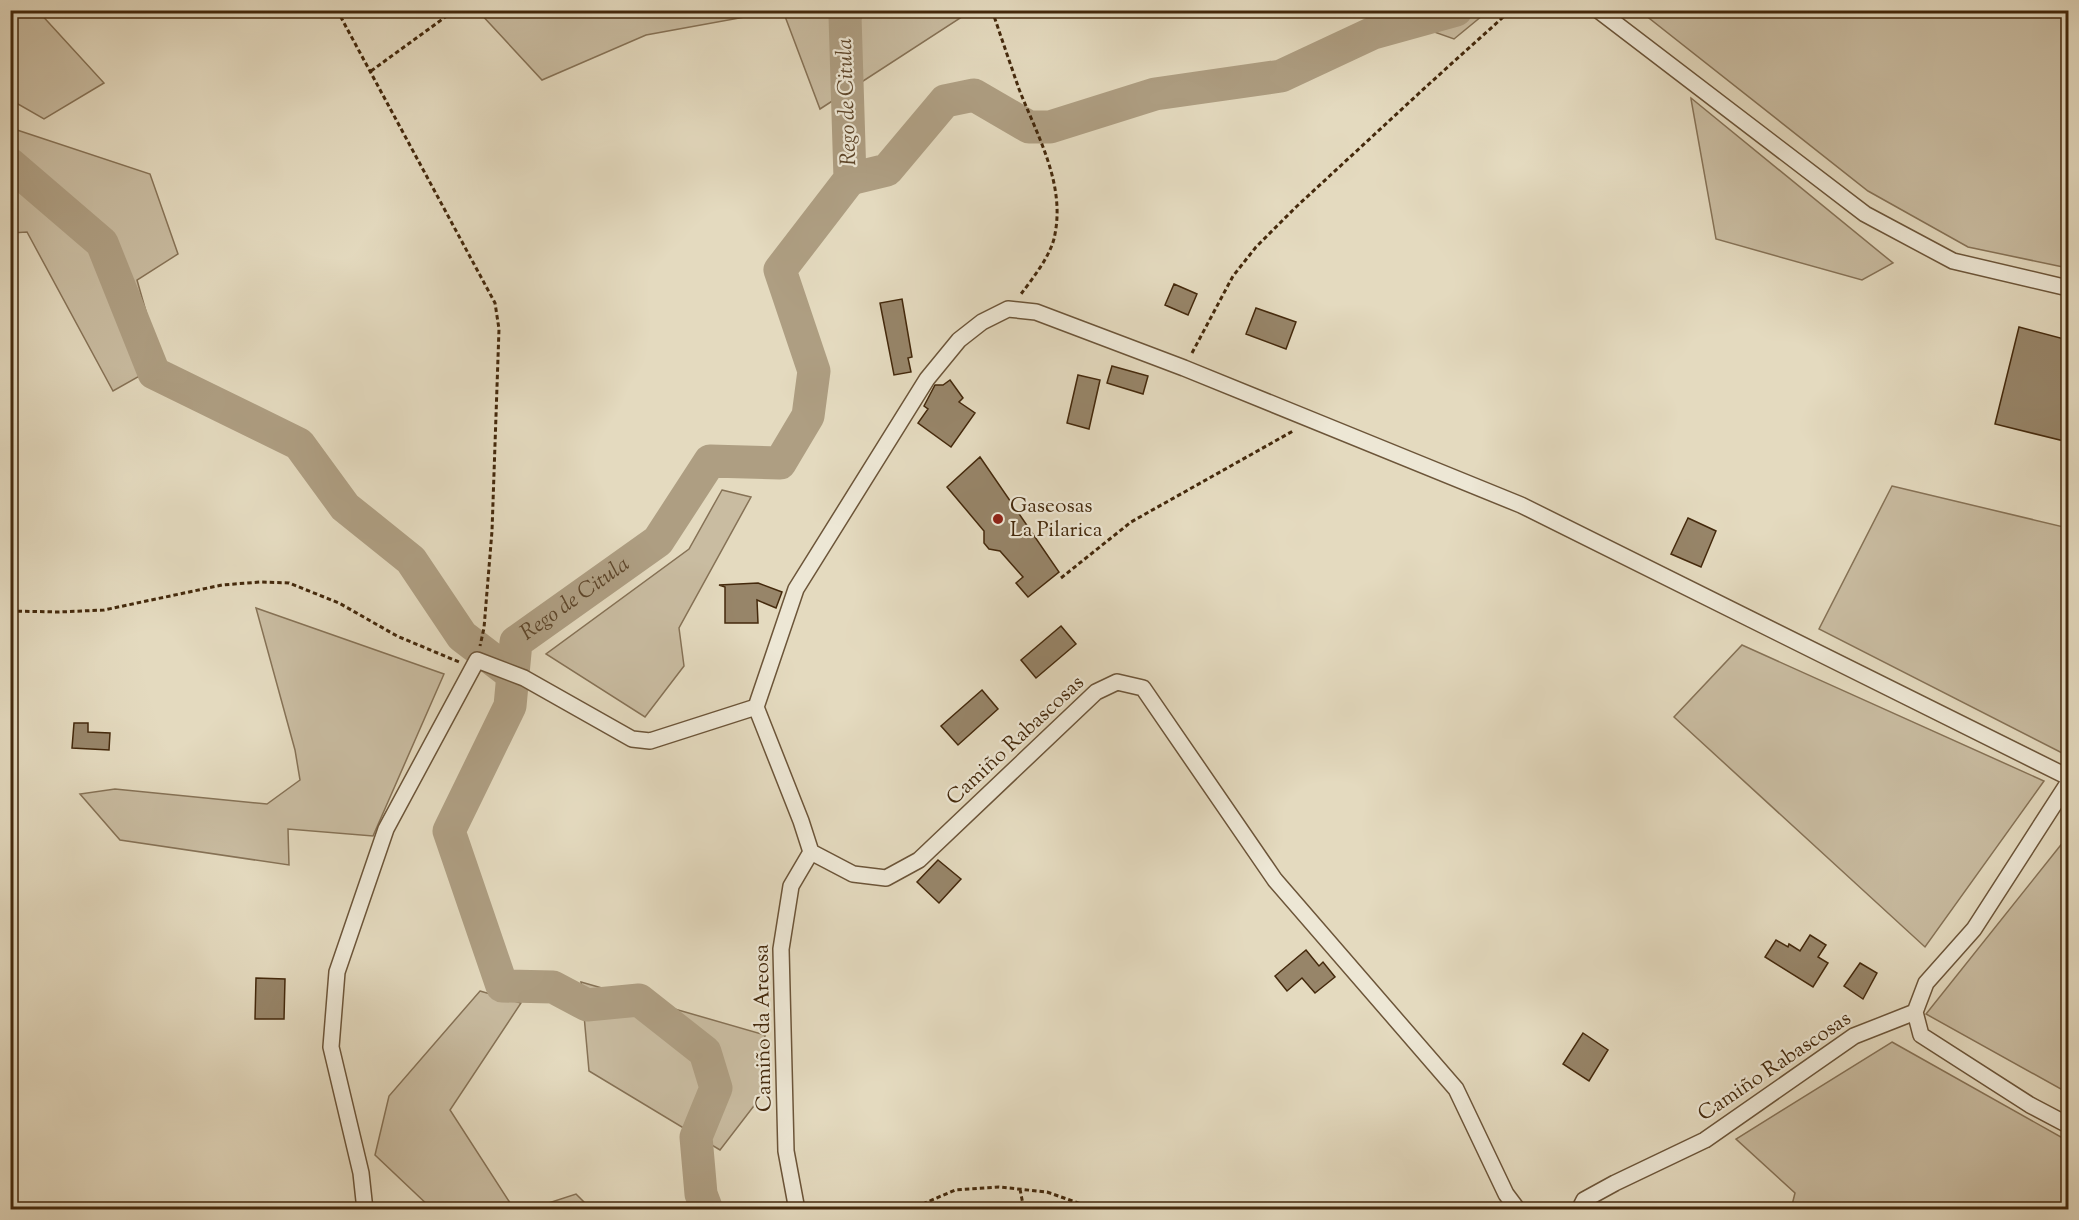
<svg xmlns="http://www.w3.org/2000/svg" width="2079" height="1220" viewBox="0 0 2079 1220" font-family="'Sorts Mill Goudy',serif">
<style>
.green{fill:#c9bca1;stroke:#867256;stroke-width:1.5}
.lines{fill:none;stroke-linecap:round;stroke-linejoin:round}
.river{stroke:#ae9e82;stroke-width:33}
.building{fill:#978569;stroke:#44290c;stroke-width:1.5}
.street-casing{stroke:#6c5539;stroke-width:18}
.path{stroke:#44290c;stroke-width:3;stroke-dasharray:4.5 3;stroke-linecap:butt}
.street{stroke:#ede7d5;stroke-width:15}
.poi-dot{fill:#8f2418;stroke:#ede7d5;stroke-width:2}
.labels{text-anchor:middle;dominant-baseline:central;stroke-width:4.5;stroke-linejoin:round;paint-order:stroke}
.poi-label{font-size:21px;fill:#44290c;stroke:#ede7d5;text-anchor:start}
.street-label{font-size:21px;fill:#44290c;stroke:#ede7d5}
.water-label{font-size:22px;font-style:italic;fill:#5e462a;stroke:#ede7d5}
</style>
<rect width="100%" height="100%" fill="#e4dabf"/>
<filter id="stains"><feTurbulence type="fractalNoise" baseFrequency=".00333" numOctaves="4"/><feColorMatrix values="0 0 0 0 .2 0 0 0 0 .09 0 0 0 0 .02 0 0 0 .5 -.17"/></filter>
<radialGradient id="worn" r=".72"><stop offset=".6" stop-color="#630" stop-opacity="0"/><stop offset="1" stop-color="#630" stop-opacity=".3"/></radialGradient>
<!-- green -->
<path class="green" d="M11 10 38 11 104 83 44 119 11 100Z
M481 10H778V11L646 35 542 80 479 12Z
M967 10 968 13 820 109 783 11Z
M1375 11H1488L1454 39Z
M1640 11H2068V268L1968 247 1868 191Z
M1691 99V98L1893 263 1862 280 1716 239Z
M11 128 150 174 178 254 137 280 161 364 113 391 27 232 11 233Z
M1892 486 2068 528V756L1819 629Z
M722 490 751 497 679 628 684 666 645 717 546 654 689 549Z
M256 608 444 674 373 836 288 829 289 865 120 840 80 794 115 789 267 804 300 780 295 750Z
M1742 645 2044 781 1925 947 1674 717Z
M2068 836V1093L1926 1014Z
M581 982 765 1035 760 1098 720 1150 589 1071Z
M480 991 521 1003 450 1110 514 1209H432L375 1155 389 1096Z
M1892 1042 2068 1141V1209H1791L1795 1193 1736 1139Z
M576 1194 591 1209H530Z"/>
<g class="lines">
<!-- river -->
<g class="river">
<path d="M10 164 102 243 154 373 299 444 345 507 411 560 462 636 512 674"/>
<path d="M850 179 887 170 945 101 974 95 1029 127H1050L1155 94 1281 76 1373 33 1456 10"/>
<path id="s1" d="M707 1210 701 1194 696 1137 716 1088 705 1052 639 1000 587 1005 553 987 502 986 449 831 510 706 516 642 658 541 710 461 780 463 808 416 814 371 780 270 850 179 845 16 848 10"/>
</g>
</g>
<!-- building -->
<path class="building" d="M1174 284 1197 294 1188 315 1165 305Z
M902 299 912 357 908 358 911 372 894 375 880 303Z
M1256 308 1296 322 1286 349 1246 334Z
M2019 327 2068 340V442L1995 424Z
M1112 366 1148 376 1143 394 1107 383Z
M1078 375 1100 380 1089 429 1067 423Z
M950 380 963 398 959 402 975 413 951 447 918 423 928 409 924 406 935 385H943Z
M980 457 1059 572 1028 597 1016 583 1023 577 1000 551 989 549 984 543V531L947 487Z
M1688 518 1716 531 1701 567 1671 554Z
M758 583 782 592 776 608 757 600 758 623H725V587L719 585Z
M1061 626 1076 644 1036 678 1021 660Z
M982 690 998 709 958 745 941 726Z
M74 723H88V732L110 733 109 750 72 748Z
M938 860 961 879 939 903 917 882Z
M1810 935 1826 945 1818 957 1828 963 1813 987 1765 957 1776 940 1788 947 1789 944 1800 951Z
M1306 950 1319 966 1323 962 1335 977 1315 993 1302 978 1287 991 1275 976Z
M1860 963 1877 973 1863 999 1844 986Z
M256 978 285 979 284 1019H255Z
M1583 1033 1608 1050 1589 1081 1563 1064Z"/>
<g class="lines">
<defs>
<path id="street" d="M1598 10 1865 214 1953 261 2068 288
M756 707 796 589 927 379 959 340 982 322 1008 309 1036 312 1184 368 1521 505 2068 777
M1915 1012 1921 1035 2030 1105 2068 1125
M365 1210 361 1173 331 1047 337 972 386 829 477 660 524 678 632 739 650 741 756 707 801 821 811 852 853 874 886 878 919 860 1096 692 1117 682 1143 688 1275 880 1456 1089 1506 1194 1518 1210
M797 1210 786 1151 781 949 791 886 811 852
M1579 1210 1584 1200 1615 1183 1705 1140 1854 1036 1915 1012 1926 983 1974 929 2068 783"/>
</defs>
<!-- street casing -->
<use href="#street" class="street-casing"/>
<!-- path -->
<path class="path" d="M337 10 495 303 499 329 492 531 484 628 480 646
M992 10C1001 37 1010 63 1019 89 1037 135 1065 183 1055 234 1052 254 1033 278 1021 294
M371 71 455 10
M1192 353 1233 276 1256 247 1296 207 1429 84 1511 10
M1061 578 1131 522 1293 431
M10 611 59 612 104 610 222 585 260 582 289 583 339 603 397 636 459 662
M1020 1189 1024 1210
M909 1210 955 1190 999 1187 1047 1192 1098 1210"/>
<!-- street -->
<use href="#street" class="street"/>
</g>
<!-- markers -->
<circle class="poi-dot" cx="998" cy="519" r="6"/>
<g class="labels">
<!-- poi labels -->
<g class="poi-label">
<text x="1010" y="507">Gaseosas<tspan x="1010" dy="24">La Pilarica</tspan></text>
</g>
<!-- street labels -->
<g class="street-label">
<text transform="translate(1016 741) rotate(-43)">Camiño Rabascosas</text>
<text transform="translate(764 1028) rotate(-91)">Camiño da Areosa</text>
<text transform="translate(1775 1067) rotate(-34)">Camiño Rabascosas</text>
</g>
<!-- water labels -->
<g class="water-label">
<text transform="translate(848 102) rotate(-92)">Rego de Citula</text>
<text stroke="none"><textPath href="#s1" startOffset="831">Rego de Citula</textPath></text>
</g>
</g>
<!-- margin -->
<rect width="2079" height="1220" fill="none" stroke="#e4dabf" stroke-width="36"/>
<rect x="12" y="12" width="2055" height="1196" fill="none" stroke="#44290c" stroke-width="3"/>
<rect x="18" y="18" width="2043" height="1184" fill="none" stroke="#44290c" stroke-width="1.5"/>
<rect width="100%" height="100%" filter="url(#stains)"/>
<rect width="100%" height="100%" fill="url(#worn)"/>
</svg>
